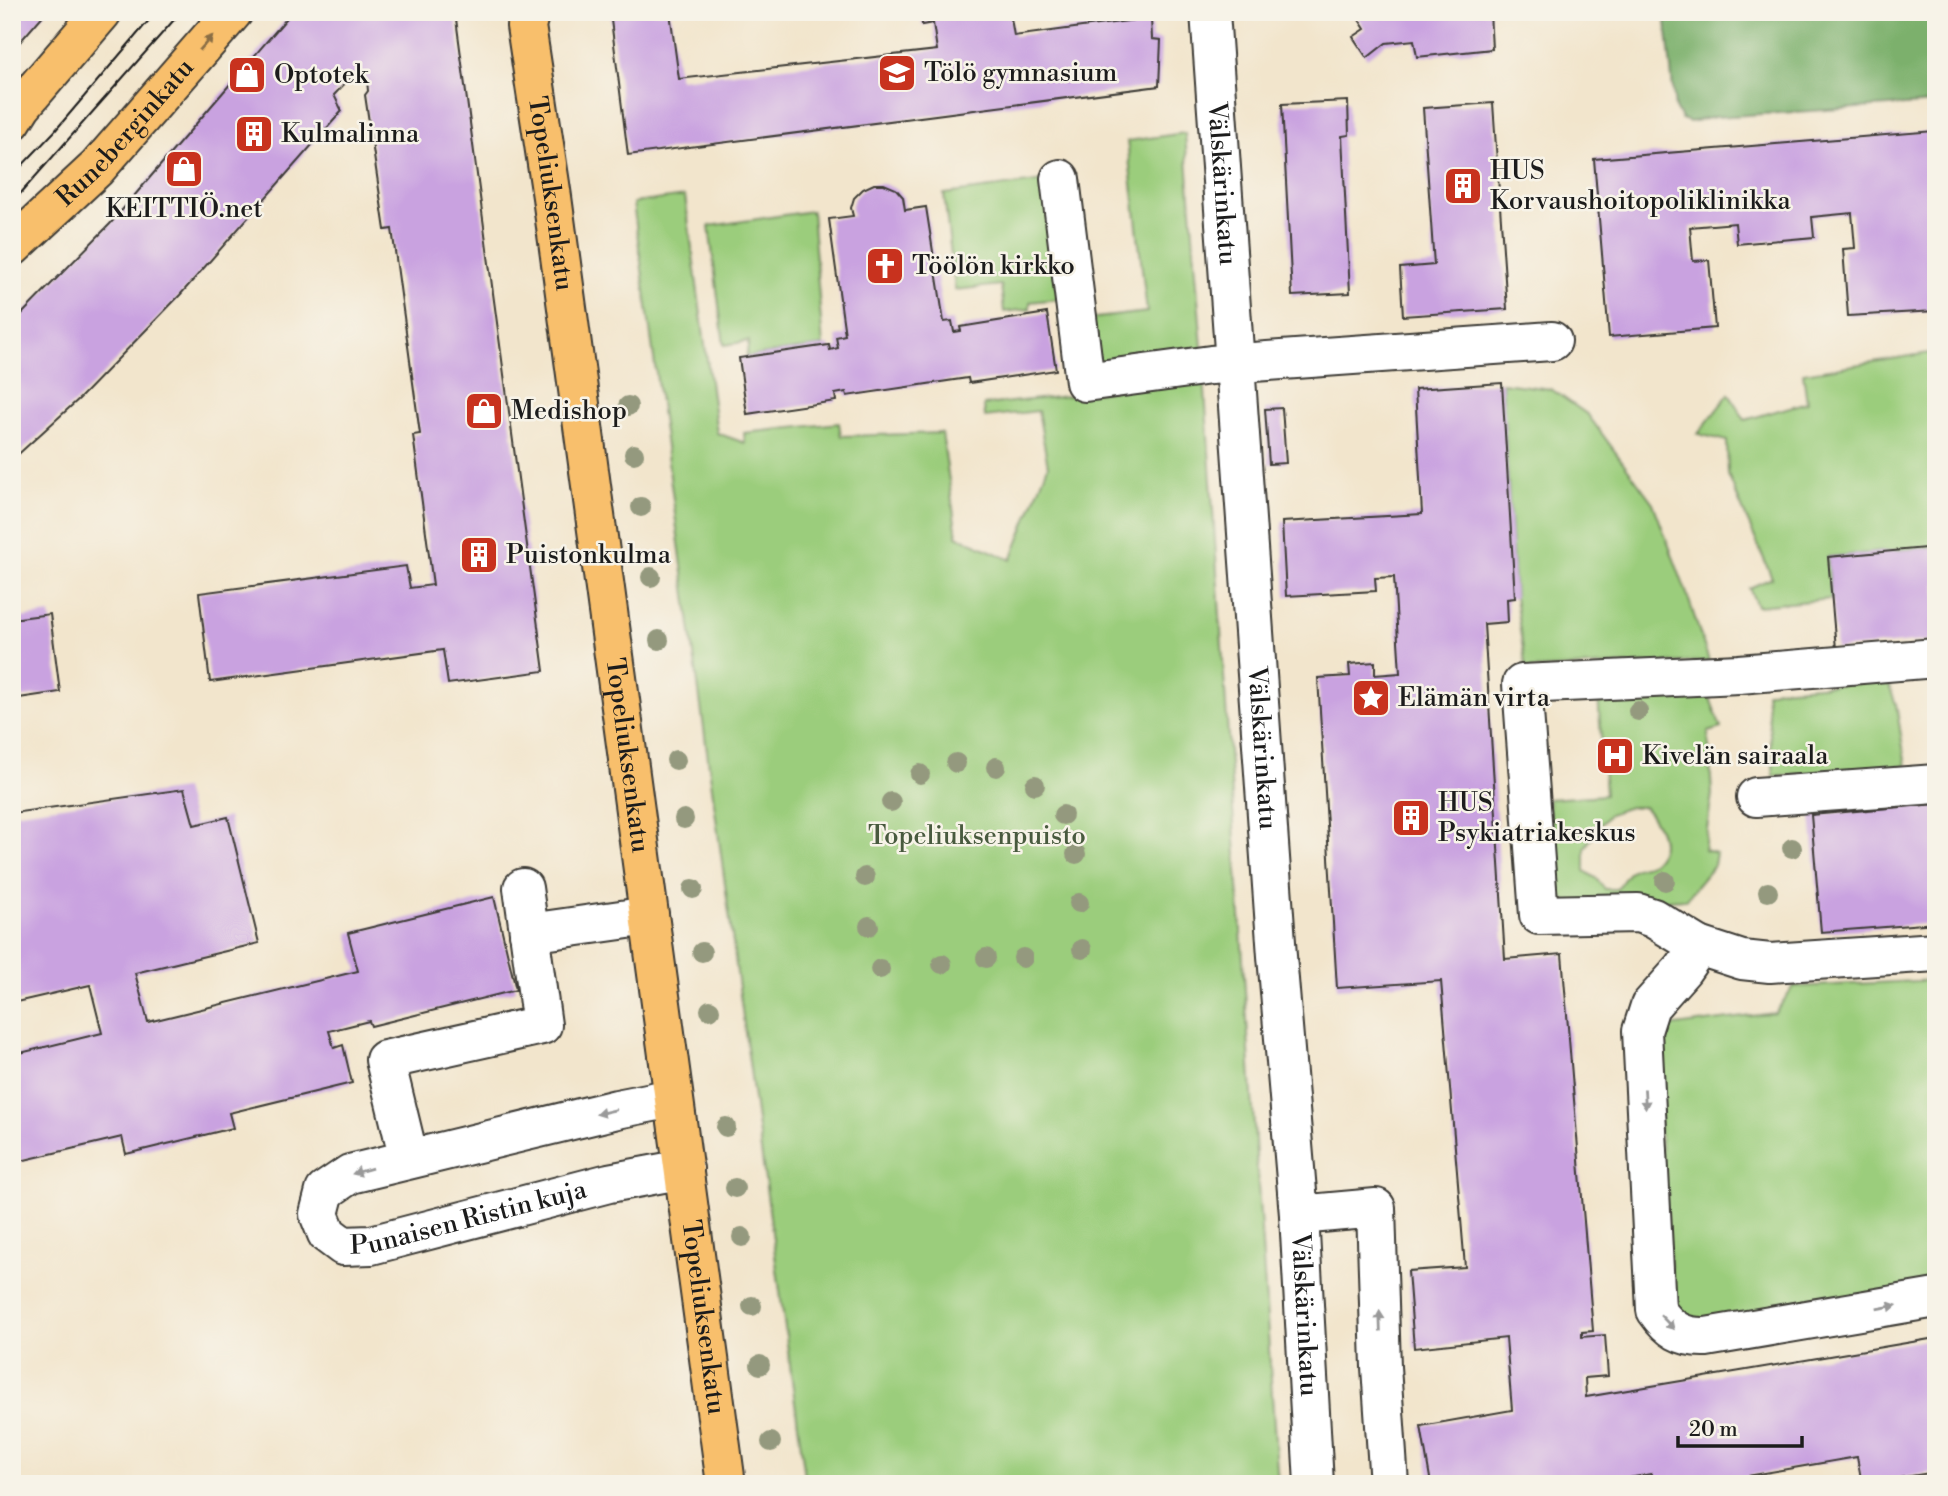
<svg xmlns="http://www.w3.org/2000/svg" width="1948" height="1496" viewBox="0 0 1948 1496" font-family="'Libre Bodoni',serif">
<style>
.green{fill:#9bcd7c;stroke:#5c744c;stroke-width:2;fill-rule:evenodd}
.forest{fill:#7cb06c;stroke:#4c6644;stroke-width:2}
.building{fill:#c9a2e0}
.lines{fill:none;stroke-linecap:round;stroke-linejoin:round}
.minor-casing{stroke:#3c3a36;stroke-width:42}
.major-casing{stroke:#3c3a36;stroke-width:42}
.minor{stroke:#fff;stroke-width:38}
.major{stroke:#f8bf6c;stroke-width:38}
.tram{stroke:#1c1c1c;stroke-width:2}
.tree{fill:#94997e}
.oneway{fill:#8a6e44}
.oneway2{fill:#999}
.labels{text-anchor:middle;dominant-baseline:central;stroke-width:5;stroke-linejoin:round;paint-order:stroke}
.poi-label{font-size:26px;fill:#1c1c1c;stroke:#f7f3e8;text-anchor:start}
.street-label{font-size:26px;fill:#1c1c1c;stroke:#f7f3e8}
.park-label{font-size:26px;fill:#485a3e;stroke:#f7f3e8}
</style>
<rect width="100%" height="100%" fill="#f7f3e8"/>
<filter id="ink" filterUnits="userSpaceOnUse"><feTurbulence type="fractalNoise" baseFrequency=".0143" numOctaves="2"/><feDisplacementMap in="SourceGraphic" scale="14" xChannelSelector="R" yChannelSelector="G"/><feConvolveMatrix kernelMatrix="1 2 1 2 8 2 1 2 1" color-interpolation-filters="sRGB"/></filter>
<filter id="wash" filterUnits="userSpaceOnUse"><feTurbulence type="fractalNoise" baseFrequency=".00686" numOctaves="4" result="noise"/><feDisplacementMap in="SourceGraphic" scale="28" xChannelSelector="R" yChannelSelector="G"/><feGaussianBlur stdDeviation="1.57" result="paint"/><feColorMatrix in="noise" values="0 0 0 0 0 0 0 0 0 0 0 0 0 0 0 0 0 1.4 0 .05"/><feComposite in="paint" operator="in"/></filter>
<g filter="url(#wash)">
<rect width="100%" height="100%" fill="#f2e5cc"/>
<!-- green -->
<path class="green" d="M1185 133 1203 360 1094 375 1088 319 1147 312 1127 141Z
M1044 181 1058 299 1030 302V309L1004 312 1001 285 955 290 944 194Z
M685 196 717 433 745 443 744 433 839 423 841 436 942 433 957 536 1011 560 1048 466 1038 411 985 417 984 405 1086 394 1204 376 1278 1484H806L633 203Z
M812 211 823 346 746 357 749 341 724 345 709 226Z
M1936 352V547L1828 557 1831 599 1757 606 1749 588 1772 578 1728 475 1727 441 1698 434 1729 394 1745 420 1807 402 1803 373Z
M1502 383 1551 389 1588 415 1653 503 1687 594 1709 661 1526 669 1515 598Z
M1887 681 1896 704 1906 766 1774 776 1766 693 1777 689Z
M1707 690 1721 728 1708 732 1712 794 1704 850 1716 853 1714 865 1686 899 1570 906 1556 891 1548 799 1605 795 1598 695ZM1630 807H1644C1657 822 1672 845 1653 862 1647 867 1638 866 1632 870 1626 874 1622 883 1617 889H1605L1597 879 1585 871V848L1597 829 1609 814Z
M1936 980V1286L1713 1322 1674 1312 1652 1029 1775 1013 1793 987Z"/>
<!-- forest -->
<path class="forest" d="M1665 12H1936V103L1715 117 1690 122 1681 119 1675 108Z"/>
<g id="blocks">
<!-- building -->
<path class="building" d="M12 12H46L12 51Z
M292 12H443L456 19 544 671 448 684 443 650 210 682 199 593 406 566 410 588 433 585 413 435 420 434 392 229 385 230 365 95 368 91 367 80 358 75 350 78 334 95 342 111 180 295 80 398 12 460V324L110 224Z
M610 12H670L679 79 937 50 933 23 922 25 921 12H1010L1014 36 1151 18 1152 39 1161 40 1159 86 628 155Z
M1354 12H1490L1492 49 1417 57 1414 40 1386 43 1367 58 1353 37 1365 29Z
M1348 101 1349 135 1342 136 1350 293 1292 296 1282 104Z
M1493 103 1507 309 1403 316 1400 268 1434 265 1423 108Z
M1934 131 1936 311 1848 316 1843 249 1855 248 1852 213 1812 217 1814 237 1737 244 1735 223 1690 227 1693 261 1709 260 1715 328 1609 337 1594 159Z
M874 184H884L896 189 903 197 905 210 926 207 944 322 952 321 954 332 961 331 960 327 1047 313 1056 370 969 383 968 378 847 396 846 392 835 394 836 401 747 414 739 358 829 345 830 350 838 348 836 337 845 335 829 219 853 216 851 208 854 198 863 189Z
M1502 383 1515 598 1507 599 1508 622 1484 624 1505 959 1562 954 1593 1331 1582 1332V1337L1605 1335 1608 1376 1585 1378 1586 1397 1936 1338V1472L1862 1484 1857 1457 1701 1484H1653L1651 1474 1596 1484H1431L1421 1426 1512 1410 1506 1338 1414 1348 1408 1271 1465 1267 1441 981 1337 988 1318 678 1350 676 1349 664 1375 662V675L1400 673 1394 577 1375 578 1376 591 1286 596 1282 522 1422 514 1415 389Z
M1282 408 1286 463 1269 464 1265 409Z
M1936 547V640L1836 649 1828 557Z
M50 614 60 692 12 699V619Z
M184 789 194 825 228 817 259 943 135 973 148 1022 358 971 348 933 494 897 516 990 371 1026 369 1021 329 1031 334 1048 343 1045 352 1083 229 1113 233 1128 126 1154 122 1137 12 1163V1055L102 1033 90 985 12 1003V813Z
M1936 804V923L1821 932 1811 815Z"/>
</g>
</g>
<g filter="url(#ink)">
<use href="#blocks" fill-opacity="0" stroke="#3c3a36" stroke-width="2"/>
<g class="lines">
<defs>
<g id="minor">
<path id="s1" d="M1210 12 1277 956 1299 1215 1314 1484"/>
<path d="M1060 179 1085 382 1211 365 1552 341"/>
<path d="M1756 797 1936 784"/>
<path d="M529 933 649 916"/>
<path d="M1699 946 1653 918 1638 913 1539 915 1522 684 1739 674 1936 658"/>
<path d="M1936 952 1770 963 1742 960 1699 946 1683 969 1650 1006 1642 1031 1656 1310C1669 1329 1682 1338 1706 1337L1936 1298"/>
<path id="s2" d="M673 1098 617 1109 350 1174 325 1191 319 1214 327 1234 343 1246 371 1245 609 1183 684 1169"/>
<path d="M409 1159 385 1060 542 1025 523 888"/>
<path d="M1299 1215 1376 1208 1381 1367 1389 1484"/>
</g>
<g id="major">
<path id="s3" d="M530 12 526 26 552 197 726 1484"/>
<path d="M12 121 22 105 102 12"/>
<path id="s4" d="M12 247 97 168 233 12"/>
</g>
</defs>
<!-- minor casing -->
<use href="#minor" class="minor-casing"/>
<!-- major casing -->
<use href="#major" class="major-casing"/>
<!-- minor -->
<use href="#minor" class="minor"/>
<!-- major -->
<use href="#major" class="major"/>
<!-- tram -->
<path class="tram" d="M12 176 54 132 156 12
M12 203 181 12"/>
</g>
<!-- trees -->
<g class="tree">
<circle cx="628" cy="406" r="10"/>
<circle cx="634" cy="454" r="10"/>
<circle cx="641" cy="507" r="10"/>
<circle cx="651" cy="577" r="10"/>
<circle cx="659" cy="640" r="10"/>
<circle cx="1638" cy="711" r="10"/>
<circle cx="676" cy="760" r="10"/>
<circle cx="956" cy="763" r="10"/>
<circle cx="996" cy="767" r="10"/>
<circle cx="920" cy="774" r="10"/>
<circle cx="1035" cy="785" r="10"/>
<circle cx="891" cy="802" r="10"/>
<circle cx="1063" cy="815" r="10"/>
<circle cx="684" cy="819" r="10"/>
<circle cx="1792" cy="848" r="10"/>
<circle cx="1076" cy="854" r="10"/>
<circle cx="865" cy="877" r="10"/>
<circle cx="1665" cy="881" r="10"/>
<circle cx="693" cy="889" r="10"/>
<circle cx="1768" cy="892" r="10"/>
<circle cx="1079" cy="903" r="10"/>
<circle cx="869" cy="926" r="10"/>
<circle cx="1082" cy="949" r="10"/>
<circle cx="702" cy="952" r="10"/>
<circle cx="986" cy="958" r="10"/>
<circle cx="1023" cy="958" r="10"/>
<circle cx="942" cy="964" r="10"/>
<circle cx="880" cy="969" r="10"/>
<circle cx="710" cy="1010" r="10"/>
<circle cx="726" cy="1127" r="10"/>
<circle cx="735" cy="1188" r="10"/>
<circle cx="742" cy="1237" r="10"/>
<circle cx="752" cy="1306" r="10"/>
<circle cx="760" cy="1365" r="10"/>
<circle cx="771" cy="1442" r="10"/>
</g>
<!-- one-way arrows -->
<defs><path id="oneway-solid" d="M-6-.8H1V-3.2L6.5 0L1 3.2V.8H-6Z" transform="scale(1.75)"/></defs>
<use class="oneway" href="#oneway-solid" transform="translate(206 43) rotate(-49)"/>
<g class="oneway2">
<use href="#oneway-solid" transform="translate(1645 1099) rotate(87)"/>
<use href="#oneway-solid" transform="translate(606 1112) rotate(167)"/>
<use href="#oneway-solid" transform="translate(362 1171) rotate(164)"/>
<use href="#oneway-solid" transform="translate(1887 1307) rotate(-10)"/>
<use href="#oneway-solid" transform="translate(1380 1321) rotate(-92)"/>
<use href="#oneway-solid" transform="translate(1667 1322) rotate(46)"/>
</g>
</g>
<!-- icons -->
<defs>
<symbol id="school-square" viewBox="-11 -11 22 22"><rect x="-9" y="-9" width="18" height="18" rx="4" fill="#c8321e" stroke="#f7f3e8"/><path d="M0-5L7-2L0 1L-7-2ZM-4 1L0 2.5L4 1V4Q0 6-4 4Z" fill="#fff"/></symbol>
<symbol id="shop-square" viewBox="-11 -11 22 22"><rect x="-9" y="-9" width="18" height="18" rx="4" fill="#c8321e" stroke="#f7f3e8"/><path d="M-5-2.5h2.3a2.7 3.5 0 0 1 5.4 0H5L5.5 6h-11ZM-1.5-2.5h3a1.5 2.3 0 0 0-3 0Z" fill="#fff"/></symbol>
<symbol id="building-square" viewBox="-11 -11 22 22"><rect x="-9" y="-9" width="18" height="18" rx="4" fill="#c8321e" stroke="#f7f3e8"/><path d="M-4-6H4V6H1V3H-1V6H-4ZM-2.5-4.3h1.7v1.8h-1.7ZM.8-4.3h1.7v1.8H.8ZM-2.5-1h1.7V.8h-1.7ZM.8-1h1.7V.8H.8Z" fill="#fff"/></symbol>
<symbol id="church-square" viewBox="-11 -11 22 22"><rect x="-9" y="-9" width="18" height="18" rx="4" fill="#c8321e" stroke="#f7f3e8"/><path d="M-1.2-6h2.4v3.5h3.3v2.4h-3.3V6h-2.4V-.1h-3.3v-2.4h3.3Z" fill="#fff"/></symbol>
<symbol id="sight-square" viewBox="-11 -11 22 22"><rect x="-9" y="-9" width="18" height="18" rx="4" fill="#c8321e" stroke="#f7f3e8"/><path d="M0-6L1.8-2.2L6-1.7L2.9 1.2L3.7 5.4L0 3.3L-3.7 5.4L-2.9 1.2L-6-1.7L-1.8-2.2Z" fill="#fff"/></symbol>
<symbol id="hospital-square" viewBox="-11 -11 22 22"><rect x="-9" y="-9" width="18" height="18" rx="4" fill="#c8321e" stroke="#f7f3e8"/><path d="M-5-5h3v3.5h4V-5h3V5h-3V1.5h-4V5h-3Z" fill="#fff"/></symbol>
</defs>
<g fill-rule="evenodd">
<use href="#school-square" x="875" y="51" width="44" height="44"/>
<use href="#shop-square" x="225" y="53" width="44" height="44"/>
<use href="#building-square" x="232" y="112" width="44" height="44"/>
<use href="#shop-square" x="162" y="147" width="44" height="44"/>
<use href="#building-square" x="1441" y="164" width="44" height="44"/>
<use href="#church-square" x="863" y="244" width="44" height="44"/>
<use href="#shop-square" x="462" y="389" width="44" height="44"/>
<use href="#building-square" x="457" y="533" width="44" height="44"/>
<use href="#sight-square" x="1349" y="676" width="44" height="44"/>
<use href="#hospital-square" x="1593" y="734" width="44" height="44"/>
<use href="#building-square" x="1389" y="796" width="44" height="44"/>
</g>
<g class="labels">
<!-- poi labels -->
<g class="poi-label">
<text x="924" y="73">Tölö gymnasium</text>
<text x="274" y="75">Optotek</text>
<text x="281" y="134">Kulmalinna</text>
<text x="1490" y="171">HUS<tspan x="1490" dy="30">Korvaushoitopoliklinikka</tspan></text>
<text x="184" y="209" text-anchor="middle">KEITTIÖ.net</text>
<text x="912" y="266">Töölön kirkko</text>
<text x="511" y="411">Medishop</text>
<text x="506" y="555">Puistonkulma</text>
<text x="1398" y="698">Elämän virta</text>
<text x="1642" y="756">Kivelän sairaala</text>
<text x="1438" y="803">HUS<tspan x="1438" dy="30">Psykiatriakeskus</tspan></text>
</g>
<!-- street labels -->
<g class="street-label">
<text stroke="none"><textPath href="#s4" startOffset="161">Runeberginkatu</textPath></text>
<text stroke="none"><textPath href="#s1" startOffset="172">Välskärinkatu</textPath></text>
<text stroke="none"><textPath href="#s3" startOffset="184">Topeliuksenkatu</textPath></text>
<text stroke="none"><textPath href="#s1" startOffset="738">Välskärinkatu</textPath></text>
<text stroke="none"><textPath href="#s3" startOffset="751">Topeliuksenkatu</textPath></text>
<text stroke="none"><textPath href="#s2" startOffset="556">Punaisen Ristin kuja</textPath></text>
<text stroke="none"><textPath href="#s1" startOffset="1306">Välskärinkatu</textPath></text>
<text stroke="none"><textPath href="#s3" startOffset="1318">Topeliuksenkatu</textPath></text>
</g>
<!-- park labels -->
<g class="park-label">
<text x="977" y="836">Topeliuksenpuisto</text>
</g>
</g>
<!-- margin -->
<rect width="1948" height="1496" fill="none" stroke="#f7f3e8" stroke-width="42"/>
<!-- scale -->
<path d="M1678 1436v10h124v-10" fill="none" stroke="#1c1c1c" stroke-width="3.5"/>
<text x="1689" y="1436" font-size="21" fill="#1c1c1c" stroke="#f7f3e8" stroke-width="5" paint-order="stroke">20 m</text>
</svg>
